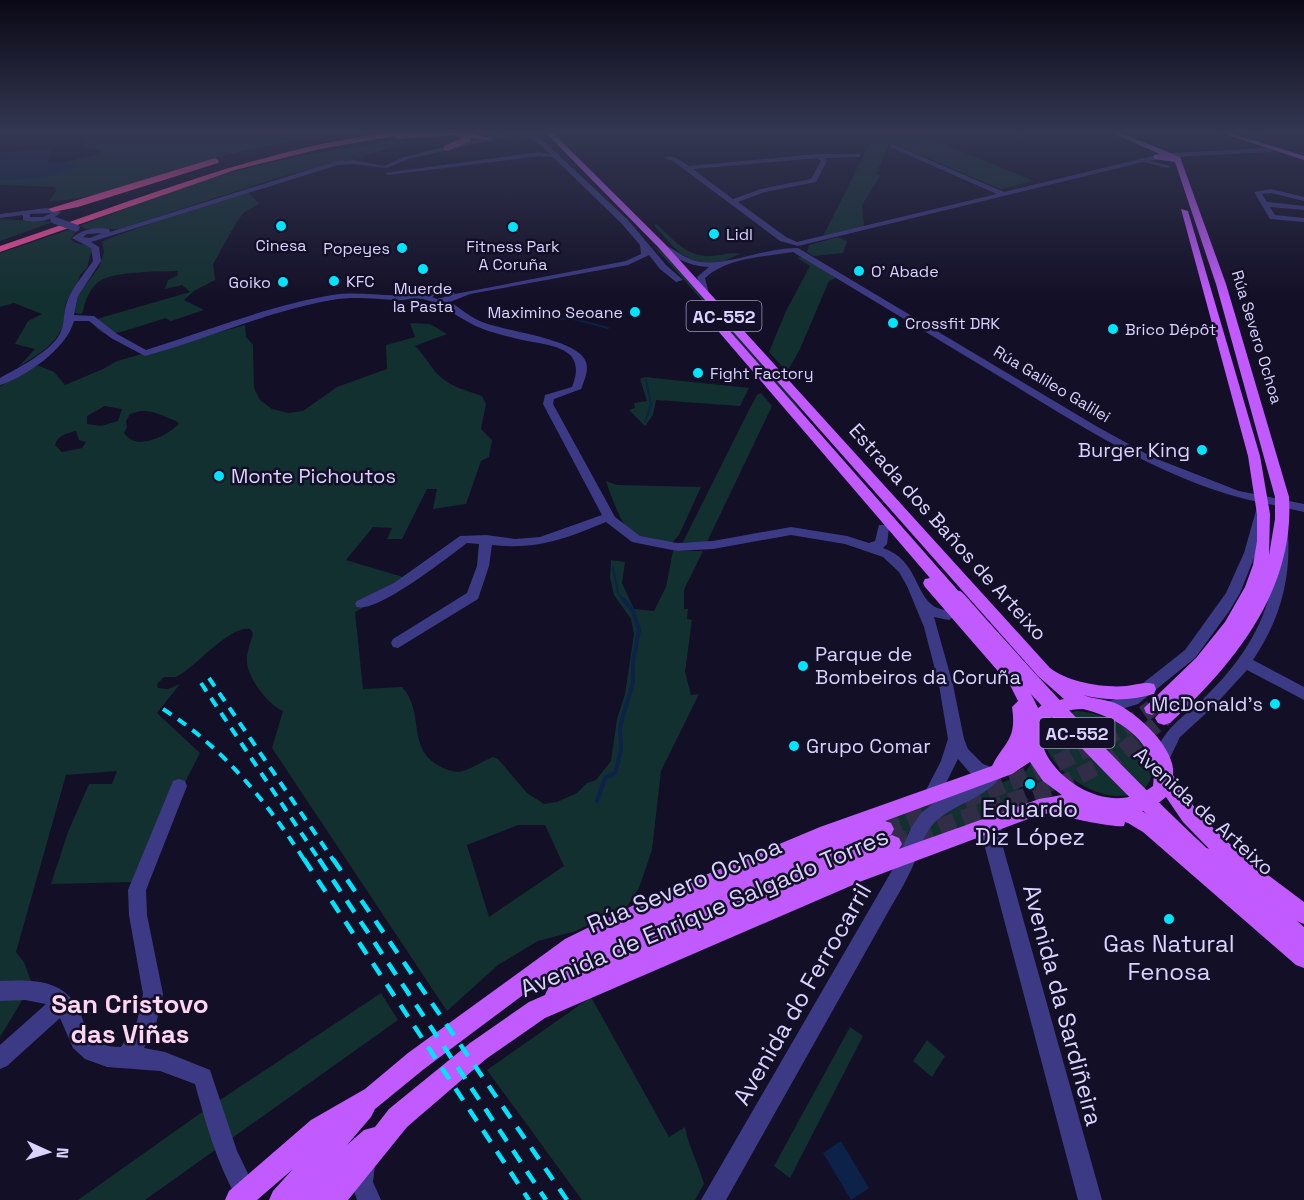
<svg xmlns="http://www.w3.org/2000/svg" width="1304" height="1200" viewBox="0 0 1304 1200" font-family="'Space Grotesk',sans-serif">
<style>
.green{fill:#12302f;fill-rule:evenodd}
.water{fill:#0c2248}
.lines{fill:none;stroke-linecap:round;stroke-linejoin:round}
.stream-far1{stroke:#0c2248;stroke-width:2}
.stream{stroke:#0c2248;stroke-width:4}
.major-tunnel{stroke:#312d47;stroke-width:17;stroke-dasharray:17 8;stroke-linecap:butt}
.minor{fill:#3d3a85;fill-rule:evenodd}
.major{fill:#c25bff;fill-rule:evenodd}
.highway{fill:#ff4fa3;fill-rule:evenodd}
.rail-far1{stroke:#00e5ff;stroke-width:4;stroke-dasharray:10 8;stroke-linecap:butt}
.rail{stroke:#00e5ff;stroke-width:4.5;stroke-dasharray:14 11;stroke-linecap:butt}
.minor-bridge{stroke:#3d3a85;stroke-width:7}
.major-bridge-far2{stroke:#c25bff;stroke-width:13}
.major-bridge-far1{stroke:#c25bff;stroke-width:17}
.major-bridge{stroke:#c25bff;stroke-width:22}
.poi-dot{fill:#00e5ff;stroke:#130f26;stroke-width:2}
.labels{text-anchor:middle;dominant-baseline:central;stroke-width:5;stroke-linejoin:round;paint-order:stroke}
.far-poi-label{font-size:16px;fill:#d9d4ff;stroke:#130f26;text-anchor:start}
.far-street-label{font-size:16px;fill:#d9d4ff;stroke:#130f26}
.shield{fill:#130f26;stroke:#9e99be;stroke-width:1.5}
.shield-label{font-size:18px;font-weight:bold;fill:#d9d4ff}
.poi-label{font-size:20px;fill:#d9d4ff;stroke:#130f26;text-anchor:start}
.street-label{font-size:20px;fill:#d9d4ff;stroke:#130f26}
.near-poi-label{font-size:24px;fill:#d9d4ff;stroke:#130f26}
.near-street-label{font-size:24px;fill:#d9d4ff;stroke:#130f26}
.near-neighbourhood-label{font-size:26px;font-weight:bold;fill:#ffd6f0;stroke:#130f26}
</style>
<rect width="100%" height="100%" fill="#130f26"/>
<!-- green -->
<path class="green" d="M93 132H337C290 141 241 150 194 164 146 178 99 200 49 201L56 191 55 187 0 185V172L31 171 99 154 101 150 81 147Z
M860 132H925L919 134 1034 181 1001 189 890 142 876 174 880 175 879 178 862 205 864 226 823 236 872 139Z
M426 137 360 157 363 159 335 162 277 178 120 229H86L79 226C123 210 165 193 209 179 280 157 353 146 426 137Z
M248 192 259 204 243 213 235 225 213 264 215 280 194 291 184 300 204 310 171 321 165 318C157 321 114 335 109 334 102 334 97 329 93 324L100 318 190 292 182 285 165 289 168 280 178 275 177 271H173C154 272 110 271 97 283 88 291 85 303 82 314L75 313 78 295 99 267 104 252 102 242 107 239 197 207Z
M0 219 53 222 0 241Z
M656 224C675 240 685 257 712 256 722 255 732 252 741 254 735 255 733 258 723 261 686 269 674 247 654 225Z
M71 229 76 231 71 239C76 246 86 242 92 249L87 268 80 275C79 284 69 294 66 303 64 309 65 316 64 322 59 343 35 357 18 367L35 349 15 344 28 321 42 314 14 303 0 307V253Z
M838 237 847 241 843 253 813 256 807 252 809 245Z
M654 246 664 253 791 397 807 419Z
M804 256 838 277 829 281 800 349 787 372 769 352 786 311 810 266 798 258Z
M410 323 430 324 447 334 415 346C426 356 432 371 443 379 454 388 469 391 482 396L486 404 481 429 492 440 489 457 481 461 466 504 433 509 437 489H427L402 539H387L392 528 373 527 346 560 413 580 355 612 363 689 402 687C426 713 405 749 441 767 447 770 456 773 463 771 473 768 483 761 493 757L498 759 527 793 544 804 557 802 577 793 587 783 596 780 611 761 617 719 625 694 634 634 631 619 614 595 610 577 611 560 625 562 622 583 634 609 654 611 666 587 673 551H703L684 590V609H688L687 619 692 620 685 672 691 695 699 694 661 771 652 850 639 888 627 906 576 931 538 941 498 965 447 1011 272 748 283 711C268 705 248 678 247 662 246 653 251 642 253 633L250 629C232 625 200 661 184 672L176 677H164L157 684 158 688 168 689 180 684 157 713 200 753 134 882 51 884 68 832 89 784H112L117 771 66 775 16 952 24 962 32 984 0 1037V386L37 365 54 372 65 385 103 369 117 361 245 325 246 337 253 345 254 388 260 400 272 409 288 413 303 411 337 387 387 369 386 345 415 337ZM105 406 122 409 118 421 101 426 87 424V416ZM141 411C154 410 165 417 176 421L179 424C166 436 137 452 124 433L127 427 126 421 130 414ZM76 431 79 440 86 442 82 448 62 452 55 445C58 435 67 433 76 431ZM518 825H545L564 866 489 917 467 845Z
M645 377 749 388 740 406 656 400 653 415 645 426 629 410 635 408 634 403 647 401 640 379Z
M761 393 772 406 707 542H683L750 408 757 395Z
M606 481 617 485 701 487 679 535 672 543C659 541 641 541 631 533 621 525 610 493 606 481Z
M1077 711C1095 713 1113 717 1128 729 1155 751 1167 796 1118 796 1070 795 1004 726 1077 711Z
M1032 762 1056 790 1037 797 1018 776 1026 771Z
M1011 779 1029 800 921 842C932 812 983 790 1011 779Z
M928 804 930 806 910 830 902 849 884 821Z
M381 993 398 1020 145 1200H78L205 1110Z
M591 997 669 1137 685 1127C689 1148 698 1163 704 1184L695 1200H582L487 1070Z
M850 1027 863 1036 790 1178 774 1166Z
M927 1040 945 1056 932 1077 913 1061Z"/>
<!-- water -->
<path class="water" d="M51 148 47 162H64L63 164 76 162 75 166 77 167 43 178 0 180V153Z
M841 1141 869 1188 851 1200 823 1153Z"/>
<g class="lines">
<!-- stream-far1 -->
<path class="stream-far1" d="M516 318 574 319 608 328
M645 422 651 405 646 380
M613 567 618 593 624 601"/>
<!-- stream -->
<path class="stream" d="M597 801 605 778 615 773 621 751 620 727 633 682V662L639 630 633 611 623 599"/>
<!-- major-tunnel -->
<path class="major-tunnel" d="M964 800C1031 775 1095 751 1152 708
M884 829 936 810
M892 844 1071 780 1116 757 1164 718"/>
<!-- minor -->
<path class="minor" d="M524 132H534L628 220 666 265 683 280 676 282 660 269 649 255 628 265 470 294 450 302C462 309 472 319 485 323 509 332 578 339 586 362 589 371 584 381 581 389L554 399 553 404 615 517 640 536 677 543 713 541 791 527 847 536 869 543 875 541 879 525H887L889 528 887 544 883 548C918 560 914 594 935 607 941 610 948 610 954 612L956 615 949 620 934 617 953 685 964 739 968 749 983 764 999 770 1001 775C991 796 951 805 934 823 922 836 919 853 912 868 906 881 899 893 892 905L726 1200H701L894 867 911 828 921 813 934 803 979 777 971 774 958 759 938 799 932 801 926 799 924 794 941 761 948 739 939 685 924 627 907 586 899 572 883 557 845 544 791 535 713 549 677 551 632 542 606 522C565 539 536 550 492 545L489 566 478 599 398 648 393 647 391 643 393 639 467 593 477 566 479 544 467 543C448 557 378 613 357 607L355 604 357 601 394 583 460 536 486 535 515 539 540 537 602 515 543 404 545 395 572 387C589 345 548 346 518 339 502 335 484 331 470 323 453 314 442 304 423 299 415 297 404 301 396 300 375 299 353 296 332 300 268 311 208 339 145 356L111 338 89 321H74C67 348 26 377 0 385V378C18 368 46 354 58 337 65 327 63 316 66 305 70 290 84 274 93 261L91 248 72 238C83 229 95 227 109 229L110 232 337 161 353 160 384 166 404 157 499 133ZM514 135C530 135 539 143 550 154L539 152 385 173 388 175 539 156 553 157 622 224 640 245 641 254 626 261 455 294 451 289C434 286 419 295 402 295 378 296 356 291 332 295 271 305 206 331 146 350L117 334 94 316 74 315 78 296 101 261 99 247 91 242 338 165 353 164 387 168 408 159ZM102 233 90 238 83 237 87 234ZM438 294H446L448 296 437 299 432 297Z
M1257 132 1266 134 1248 139 1245 137Z
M892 144 1004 192 1157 155 1159 158 1150 161 1171 166 1168 168 1143 162 798 246 780 241 673 161 664 158C673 153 681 161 689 166L818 154H861L859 157 824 158 827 161 816 182 765 192 738 202 786 237 797 242 997 194 890 147ZM817 158 821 161 811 179 761 189 733 199 693 169Z
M1271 145 1274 150 1271 152 1172 157 1169 155 1172 153 1268 148Z
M1271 189 1304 197V201L1271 193 1262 194 1267 202 1304 206V210L1270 207 1275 215 1304 218V222L1270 219 1254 192Z
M46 208 61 212C50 222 37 223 23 220V215L0 218V214ZM52 213 43 217H30V214Z
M662 244C674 248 683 258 696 261 723 268 766 247 798 248L1096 426 1152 457 1239 491 1304 504V512L1264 503 1269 507 1256 553 1240 593 1230 610 1195 658 1138 704 1105 714 1100 712 1097 708 1100 704 1128 695 1185 650 1226 593 1244 553 1257 507 1263 503C1171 484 1091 432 1012 384 939 340 866 296 793 252 764 257 728 257 705 278L709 294 705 297 701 294 697 277 709 267C689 266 675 258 659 248L658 246Z
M1282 530 1288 534C1291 581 1279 621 1253 660L1304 687V700L1247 670 1214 706 1180 737 1168 762 1162 764 1156 762 1154 757C1163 729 1183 717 1204 698 1252 652 1279 601 1276 534Z
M179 779 185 781 187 786 146 890 147 915 163 994 156 1024 144 1048 165 1052 210 1070 237 1151 257 1192 254 1200H238C217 1164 206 1124 195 1084L160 1071 107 1067 85 1059 73 1048 60 1018 7 1066 0 1069V1045L46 1004 25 1000 0 1001V981C24 980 52 978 70 997 92 1021 76 1046 121 1047L137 1021 143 994 129 915 128 890 171 786 173 781Z
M996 816 1002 819 1005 824 1001 831V840L1102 1200H1078L983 840C983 829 985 821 996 816Z
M364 1154 372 1157 375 1165 373 1182 381 1200H357L351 1182 356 1157Z"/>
<!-- major -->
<path class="major" d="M545 132H552L665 244 1050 668C1068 682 1102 688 1126 686 1135 685 1145 681 1154 684L1156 689 1154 694C1131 701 1106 701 1083 695 1093 699 1105 699 1115 703 1137 713 1176 748 1173 775 1202 829 1255 865 1304 902V924L1297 921 1304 927V968L1296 965 1143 832 1128 823 1125 822 1124 826C1118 828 1072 819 1064 816L1062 811 1039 815 862 881 545 1018 486 1059 407 1127 348 1200H269L273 1191 293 1169 257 1200H225L229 1191 311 1120 365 1089 408 1053 565 939 636 904 820 827 992 766C1005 741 1017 740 1012 707L1018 701 1010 685 925 587 923 583 925 579 930 578 719 332V328H727L954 586 956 590 949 595 1022 676 1038 708 1045 703 1064 699 1038 676 659 248ZM1083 709C1120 718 1159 743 1153 786 1086 837 983 711 1083 709ZM1030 762 1043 781 1062 795 1039 799 899 849 902 844 899 838 892 835 870 844 891 835 894 829 891 823 885 821 1012 774ZM1166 797 1183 822 1220 860 1215 858 1207 862 1157 820 1142 811 1151 809ZM563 978 548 988 545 995 529 1002 470 1043 389 1109 375 1127 364 1130 347 1145 371 1117 375 1109 424 1069 539 983 545 986Z
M1110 132H1119L1180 157 1226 284 1289 497C1295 590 1234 664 1170 723L1164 725 1158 723 1155 718 1166 706 1152 715 1146 713 1144 708 1196 658 1225 622 1245 587 1253 565 1257 541V514L1248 456 1181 209 1188 211 1260 456 1270 514 1269 555 1275 519V497L1216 284 1175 162 1154 159V155L1160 154Z
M1218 132H1228L1304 156V160Z"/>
<!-- highway -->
<path class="highway" d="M391 132H464L491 138 487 140 471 138 470 141 447 151 444 150V146L462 138 455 135 398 139 394 136 320 149 235 170 0 252V246C133 202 250 151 391 132Z
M215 158 219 161 218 163 78 207 53 212 48 209Z"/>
<!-- rail-far1 -->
<path class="rail-far1" d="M209 678 334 861
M201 683 320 861
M163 709C224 748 266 801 305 861"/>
<!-- rail -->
<path class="rail" d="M304 859 529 1200
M319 859 546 1200
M333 859 567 1200"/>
<!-- minor-bridge -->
<path class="minor-bridge" d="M54 220 76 228"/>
<!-- major-bridge-far2 -->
<path class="major-bridge-far2" d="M949 590 958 601"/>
<!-- major-bridge-far1 -->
<path class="major-bridge-far1" d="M957 599C1037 690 1119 779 1208 861"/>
<!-- major-bridge -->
<path class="major-bridge" d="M1206 859 1215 867"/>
</g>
<!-- sky -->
<linearGradient id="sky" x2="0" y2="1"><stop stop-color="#0a0815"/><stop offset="0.44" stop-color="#333752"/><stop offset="1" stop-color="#333752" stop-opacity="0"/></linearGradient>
<rect width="1304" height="300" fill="url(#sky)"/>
<!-- markers -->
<g class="poi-dot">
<circle cx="281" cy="226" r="6"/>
<circle cx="513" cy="227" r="6"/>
<circle cx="714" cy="234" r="6"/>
<circle cx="402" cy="248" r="6"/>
<circle cx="423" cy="269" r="6"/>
<circle cx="859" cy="271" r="6"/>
<circle cx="334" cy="281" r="6"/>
<circle cx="283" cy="282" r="6"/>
<circle cx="635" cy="312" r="6"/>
<circle cx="893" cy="323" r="6"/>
<circle cx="1113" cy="329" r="6"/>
<circle cx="698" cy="373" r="6"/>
<circle cx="1202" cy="450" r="6"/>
<circle cx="219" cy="476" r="6"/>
<circle cx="803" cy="666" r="6"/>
<circle cx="1275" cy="704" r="6"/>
<circle cx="794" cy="746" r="6"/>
<circle cx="1030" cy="784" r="6"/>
<circle cx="1169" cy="919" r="6"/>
</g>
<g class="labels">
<!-- far-poi labels -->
<g class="far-poi-label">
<text x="726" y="234">Lidl</text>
<text x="281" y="245" text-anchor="middle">Cinesa</text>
<text x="513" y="246" text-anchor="middle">Fitness Park<tspan x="513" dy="18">A Coruña</tspan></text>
<text x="390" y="248" text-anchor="end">Popeyes</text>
<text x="871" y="271">O' Abade</text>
<text x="346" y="281">KFC</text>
<text x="271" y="282" text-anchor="end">Goiko</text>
<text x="423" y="288" text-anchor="middle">Muerde<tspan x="423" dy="18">la Pasta</tspan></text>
<text x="623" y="312" text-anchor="end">Maximino Seoane</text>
<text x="905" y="323">Crossfit DRK</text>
<text x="1125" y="329">Brico Dépôt</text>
<text x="710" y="373">Fight Factory</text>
</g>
<!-- far-street labels -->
<g class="far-street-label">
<text transform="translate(1257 337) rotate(73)">Rúa Severo Ochoa</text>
<text transform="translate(1052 384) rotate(31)">Rúa Galileo Galilei</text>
</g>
<!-- shield labels -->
<g class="shield">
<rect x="686.5" y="301" width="75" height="30" rx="4.5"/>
<rect x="1039.5" y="718" width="75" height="30" rx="4.5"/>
</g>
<g class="shield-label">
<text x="724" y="316">AC-552</text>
<text x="1077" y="733">AC-552</text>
</g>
<!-- poi labels -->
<g class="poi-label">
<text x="1190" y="450" text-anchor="end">Burger King</text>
<text x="231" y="476">Monte Pichoutos</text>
<text x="815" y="654">Parque de<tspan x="815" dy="23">Bombeiros da Coruña</tspan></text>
<text x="1263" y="704" text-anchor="end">McDonald's</text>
<text x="806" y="746">Grupo Comar</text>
</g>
<!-- street labels -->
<g class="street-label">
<text transform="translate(948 532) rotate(48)">Estrada dos Baños de Arteixo</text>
<text transform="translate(1204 811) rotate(42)">Avenida de Arteixo</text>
</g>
<!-- near-poi labels -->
<g class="near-poi-label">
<text x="1030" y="808">Eduardo<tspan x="1030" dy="28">Diz López</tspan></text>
<text x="1169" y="943">Gas Natural<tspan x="1169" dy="28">Fenosa</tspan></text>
</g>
<!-- near-street labels -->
<g class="near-street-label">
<text transform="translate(684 885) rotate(-23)">Rúa Severo Ochoa</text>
<text transform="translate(704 912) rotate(-23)">Avenida de Enrique Salgado Torres</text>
<text transform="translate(802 994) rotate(-60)">Avenida do Ferrocarril</text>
<text transform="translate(1063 1005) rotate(75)">Avenida da Sardiñeira</text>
</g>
<!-- near-neighbourhood labels -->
<g class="near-neighbourhood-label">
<text x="130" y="1004">San Cristovo<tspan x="130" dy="30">das Viñas</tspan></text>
</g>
</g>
<!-- north arrow -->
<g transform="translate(48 1152) rotate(94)" stroke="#130f26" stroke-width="4.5" paint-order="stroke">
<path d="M0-4.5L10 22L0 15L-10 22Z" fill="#d9d4ff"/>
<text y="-9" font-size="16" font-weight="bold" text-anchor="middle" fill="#d9d4ff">N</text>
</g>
</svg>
